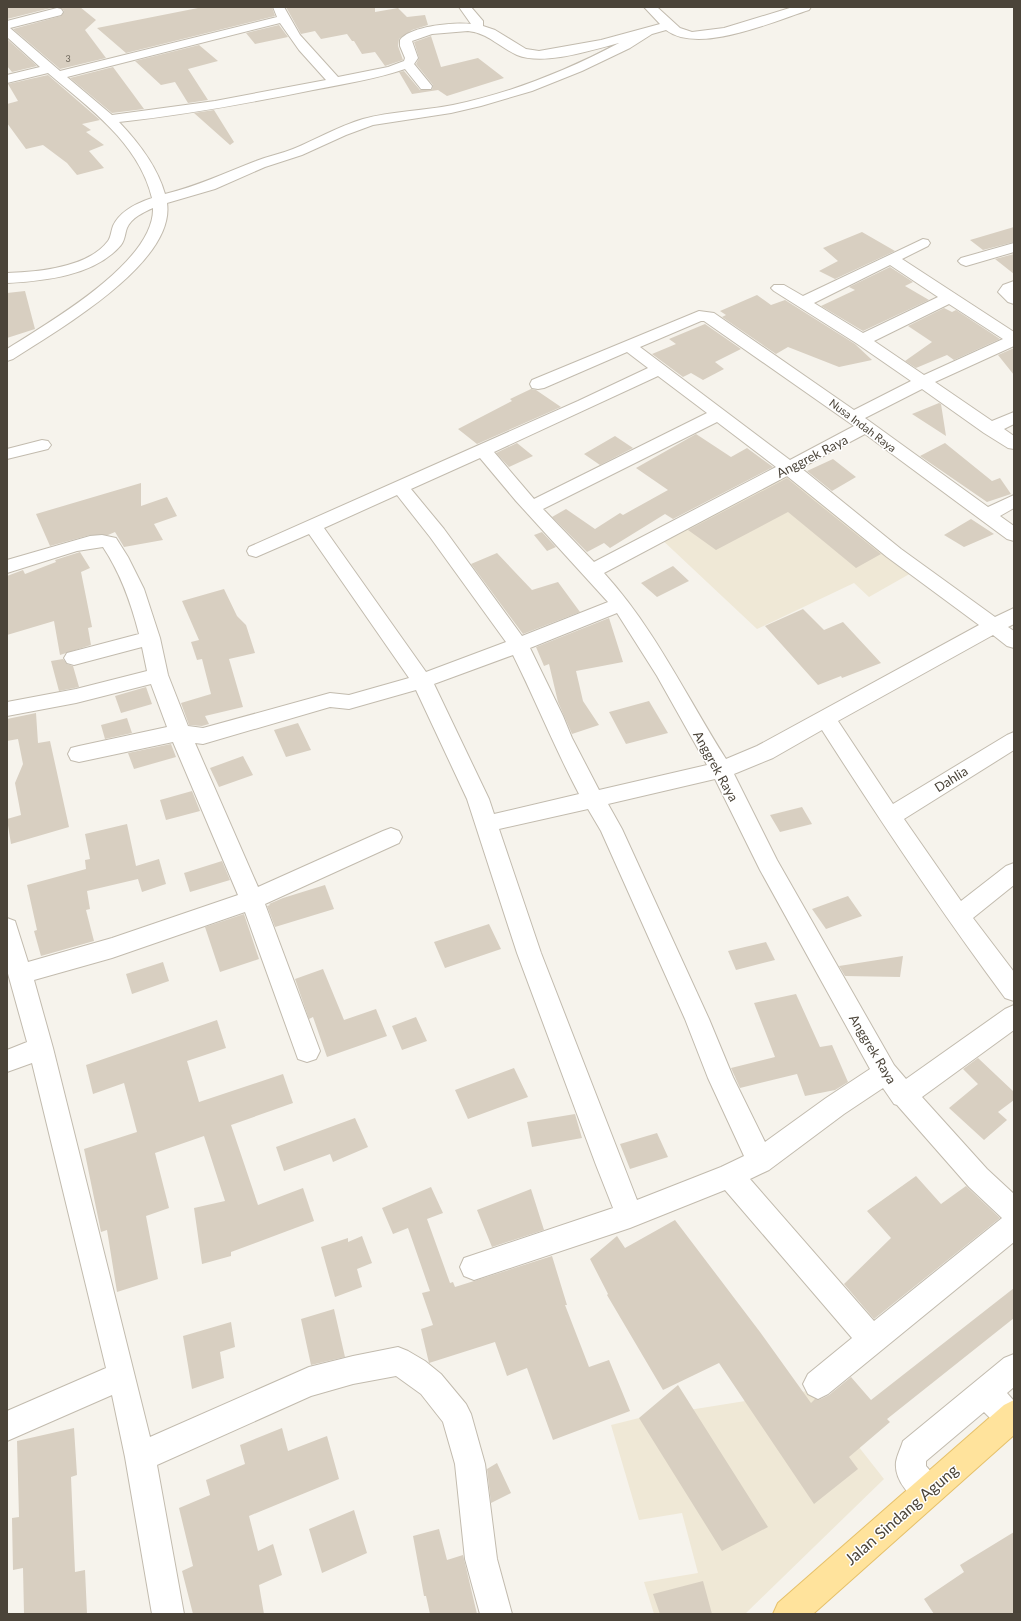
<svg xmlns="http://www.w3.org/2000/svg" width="1021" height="1621" viewBox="0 0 1021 1621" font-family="Lato,sans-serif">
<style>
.education{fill:#efe8d6}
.building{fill:#d8cfc1}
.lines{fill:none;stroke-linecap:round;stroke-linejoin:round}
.minor-casing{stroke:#c2bbae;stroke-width:2}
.major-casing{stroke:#e6c16a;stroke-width:2}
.minor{fill:#fff;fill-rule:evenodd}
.major{fill:#ffe39c;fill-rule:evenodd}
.labels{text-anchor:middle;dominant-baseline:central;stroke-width:3;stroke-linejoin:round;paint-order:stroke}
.far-number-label{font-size:9px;fill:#6e675b}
.far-street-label{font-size:11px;fill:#4b4439;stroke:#fff}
.street-label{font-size:13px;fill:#4b4439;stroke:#fff}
.near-street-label{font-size:16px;fill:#4b4439;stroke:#fff}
</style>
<rect width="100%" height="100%" fill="#f6f3ec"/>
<!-- education -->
<path class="education" d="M790 467 920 568 869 597 854 583 757 629 658 536Z
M814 1390 884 1479 745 1614H654L644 1582 698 1573 682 1513 639 1520 611 1425 639 1418Z"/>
<!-- building -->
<path class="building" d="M7 7H55L7 19Z
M59 7H80L96 20 85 30 106 58 60 69 13 29 61 16 64 11Z
M203 7H272L275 16 126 53 97 28Z
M286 7H375V12L398 8 407 17 425 15 428 25 412 30 399 39 398 46 403 60 385 66 375 52 362 54 354 41H352L347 34 321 39 315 31 301 34Z
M279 25 288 37 255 44 246 33Z
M431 36 441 67 478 58 504 78 447 96 438 90 412 94 399 72 404 71 420 90H432L433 85 416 64 419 58 414 42Z
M7 39 37 66 12 72 7 66Z
M199 45 218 61 188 69 208 100 188 103 175 82 161 85 135 61Z
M113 67 133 94 144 109 112 113 70 78Z
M48 75 100 120 82 124 91 130 86 132 104 145 89 151 104 168 77 175 67 163 43 145 26 149 7 123V104L18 101 8 84Z
M214 110 234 142 230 145 194 113Z
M1014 227V242L983 250 970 240Z
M862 232 895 251 835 279 819 271 838 261 823 248Z
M1014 254V274L995 259Z
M890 267 913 282 905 286 929 300 863 331 821 306 855 290 849 287Z
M25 291 35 329 7 338V293Z
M757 295 771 305 785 300 855 344 872 360 839 367 788 347 776 354 722 317 726 315 720 311Z
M944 308 952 312 956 310 1000 339 954 360 947 355 916 368 905 361 932 342 908 326Z
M705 324 741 349 715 362 724 369 703 380 691 373 683 377 652 354 676 344 669 339Z
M1014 348V375L998 355Z
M531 389 536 390 561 407 477 444 458 429 512 401 510 399Z
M939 403 941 404 946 436 912 414Z
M696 434 731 457 747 448 773 467 673 519 665 514 610 548 604 543 587 552 552 517 566 509 595 529 620 513 623 515 668 490 636 468Z
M615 436 633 448 600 465 584 454Z
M517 443 533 456 509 467 496 453Z
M945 443 992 481 1000 478 1011 494 987 502 920 456Z
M833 459 856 477 832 491 807 471Z
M787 478 815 501 881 554 856 568 788 512 716 550 688 530Z
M141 483V506L167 497 177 516 154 524 163 540 124 547 115 532 108 535H90L50 546 36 514Z
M971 519 994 534 964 547 944 535Z
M542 532 556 547 547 551 534 535Z
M80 552 90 568 81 572 92 627 88 628 91 645 60 655 54 621 7 635V576L23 570 25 574 56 562 55 560Z
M497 553 532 590 558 582 580 612 523 634 471 564Z
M673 566 689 581 657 597 641 583Z
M224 589 237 616 246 625 255 653 229 659 243 707 205 716 209 724 202 726 189 725 181 703 211 694 202 659 197 660 191 642 199 640 182 601Z
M803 609 824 630 843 622 881 663 842 678 841 676 818 685 765 626Z
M609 618 623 662 576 671 583 701 599 725 572 734 558 702 549 664 544 666 536 647Z
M63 659 67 664 73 666 79 687 59 691 51 661Z
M146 687 152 704 121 713 115 696Z
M649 701 668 733 626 744 609 712Z
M36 713 38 743 50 741 69 827 11 844 7 819 21 815 15 783 23 764 18 739 7 741V719Z
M127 718 132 733 105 739 101 725Z
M298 723 311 750 286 757 274 730Z
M171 744 176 757 134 769 128 753Z
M243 756 253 775 219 787 210 768Z
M192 791 200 811 166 820 160 800Z
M802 807 812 824 780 832 770 815Z
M127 824 136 866 159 859 166 884 142 892 138 879 87 891 90 909 86 910 94 941 41 956 34 931 37 930 27 885 86 869 85 860 90 859 85 834Z
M222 861 230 880 190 892 184 873Z
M325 885 334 909 275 927 267 906 270 905 269 904 283 898Z
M848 896 862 916 826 929 812 909Z
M244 914 259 959 220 972 205 927Z
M489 924 501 949 445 968 434 942Z
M766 942 775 960 736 970 728 951Z
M903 956 900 977 845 976 839 966Z
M163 962 169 981 132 994 126 974Z
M323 969 344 1020 376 1009 387 1036 327 1057 313 1017 309 1019 295 979Z
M796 994 820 1047 832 1045 848 1082 835 1090 805 1096 797 1074 740 1088 731 1068 775 1057 754 1003Z
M416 1017 427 1041 402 1050 392 1026Z
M217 1020 226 1048 187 1061 199 1102 283 1074 293 1103 231 1125 258 1205 303 1188 314 1221 231 1252V1256L202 1264 194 1208 225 1201 204 1136 155 1153 169 1208 146 1216 158 1279 117 1292 107 1230 101 1232 84 1149 137 1132 124 1083 93 1094 86 1065Z
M978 1058 1014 1092V1100L998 1112 1007 1120 984 1140 949 1108 978 1084 963 1069Z
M514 1068 528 1097 468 1119 455 1090Z
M575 1114 582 1138 532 1147 527 1122Z
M355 1118 368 1147 333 1162 330 1154 284 1171 276 1147Z
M657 1133 668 1157 630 1169 620 1144Z
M916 1176 941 1204 966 1186 1000 1218 874 1319 844 1284 891 1238 867 1211Z
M431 1187 443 1213 427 1219 450 1283 453 1282 455 1287 474 1281 552 1256 567 1305H565L589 1367 609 1360 630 1411 553 1440 527 1368 507 1376 495 1342 429 1363 421 1329 433 1325 422 1293 430 1291 408 1228 393 1234 382 1208Z
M531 1189 544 1230 492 1247 477 1210Z
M675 1220 760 1332 811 1403 815 1399 819 1400 829 1395 851 1377 871 1400 1014 1288V1318L887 1419 890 1422 849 1457 858 1469 814 1504 719 1363 663 1390 607 1295 608 1294 590 1259 617 1236 625 1248Z
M362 1236 372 1263 357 1269 362 1287 335 1297 321 1247 348 1238V1242Z
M334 1309 345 1357 311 1365 301 1319Z
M231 1322 235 1347 220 1352 224 1378 192 1389 183 1336Z
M678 1385 768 1527 722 1551 639 1418Z
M74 1428 77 1475 71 1477 75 1572 85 1570 87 1614H24L23 1568 13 1570 12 1518 19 1517 17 1441Z
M282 1428 288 1451 327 1436 339 1479 249 1516 258 1551 273 1544 282 1575 259 1585 264 1614H193L182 1571 193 1566 179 1508 210 1495 206 1480 245 1464 240 1445Z
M497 1463 511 1493 491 1503 487 1469Z
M354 1510 367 1553 322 1573 309 1529Z
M439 1529 447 1560 463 1555 477 1614H430L426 1596H424L413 1536Z
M1014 1532V1614H934L924 1599 964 1572 960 1565Z
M703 1581 712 1614H660L653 1594Z"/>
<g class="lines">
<defs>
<path id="minor" d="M273 7H284L300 35 338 77 388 67 404 61 405 58 400 46V40C410 26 454 22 471 24L459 7H471L483 21V26L495 30 526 49 539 51 601 40 660 24 644 7H657L680 28 692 32 724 28 793 7H811L809 10C774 21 699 55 666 30L652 34 630 48 582 71 532 91 481 106 451 113 373 125 346 135 302 155 265 167 215 189 167 203C176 263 56 331 13 359L7 361V349C48 323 155 262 153 208 144 212 131 218 127 228 125 233 125 240 121 245 95 276 44 281 7 283V273C37 272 88 268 108 241 111 237 111 231 113 226 120 211 137 203 152 198 139 143 88 107 48 73L7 83V75L40 67 7 37V21L57 8 61 9 63 12 61 15 10 28 60 71 277 17ZM280 23 299 50 326 80 215 101 112 115 67 77ZM468 31C488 33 499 47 517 55 544 66 592 50 619 43 566 71 511 93 453 105 423 111 392 111 363 119 339 126 317 139 293 149 281 154 268 156 256 161 225 173 198 186 165 194 157 166 139 143 119 122 184 115 249 103 313 90 344 84 376 79 405 69L421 89H431L432 86 414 64 418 58 412 41 432 34Z
M923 239 928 240 930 243 928 246 902 259 1014 332V346L935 382 992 421 1014 412V424L1004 429 1014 436V449L1008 448 984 433 922 389 865 418 988 507 1014 495V508L1000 516 1014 526V541L1007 539 865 434 801 468 901 549 995 617 1014 608V624L1008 627 1014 631V648L1007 646 993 635 838 721 893 804 1007 735 1014 732V750L904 819 961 901 1006 866 1014 863V885L973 918 1014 972V1001L1005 998C940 910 881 822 822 730L773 758 734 774 777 860 894 1065 906 1079 1005 1009 1014 1005V1030L922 1097 987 1169 1014 1194V1242L828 1394 818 1399 808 1394 803 1384 808 1374 852 1338 725 1190 630 1228 474 1280 464 1276 460 1267 464 1258 613 1208 596 1165 517 953 467 799 416 690 349 709 330 707 203 744 195 743 258 887 383 831 391 828 399 831 402 837 399 843 265 904 320 1051 316 1059 307 1062 298 1059 245 912 112 958 34 980 53 1048 150 1437 309 1367 353 1356 398 1347 408 1351 425 1361 441 1374 466 1404 471 1414 485 1464 497 1559 512 1614H480L465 1559 455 1464 443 1422 421 1394 396 1376 353 1384 311 1396 157 1465 184 1614H152L125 1457 112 1395 7 1441V1411L106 1368 32 1063 7 1072V1050L27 1042 7 970V918L15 921 28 962 112 938 238 895 173 742 79 762 71 760 68 754 71 748 79 746 167 727 151 684 76 703 7 716V702L76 689 147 671 142 647 74 665 67 663 64 658 67 653 139 634C131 603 121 574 103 547L77 551 7 573V560L90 536 102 535 116 538 128 557 144 589 160 638 168 675 188 726 203 728 330 693 349 695 409 678 309 534 256 557 249 555 247 551 249 547 578 401 648 368 627 352 544 388 538 389 532 388 530 384 532 380 699 311 714 313 854 410 911 381 856 343 774 291 771 288 774 285H784L803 296ZM890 265 938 297 863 333 814 303ZM949 304 1003 339 924 375 874 341ZM701 321H704L854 426 790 460 640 347ZM658 376 707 413 534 499 494 452ZM717 422 776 467 594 562 543 509ZM480 458 516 501 608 602 522 636 444 529 411 489ZM787 476 887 557 979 625 757 746 726 759C686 696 655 629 604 573ZM397 495 430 537 506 642 426 672 324 528ZM617 613 657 676 707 765 599 790 572 738 563 716 530 648ZM513 655C536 701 555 749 579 794L494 814 489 799 434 684ZM715 779 760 870 870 1069 826 1098 765 1142 733 1077 709 1019 622 829 608 804ZM588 809 601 831 685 1019 708 1078 744 1156 721 1167 637 1200 541 953 499 829ZM883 1088 894 1104 897 1105 969 1187 1002 1218 874 1321 750 1179 769 1170 844 1114Z
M1014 243V252L966 266 961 264 958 261 961 258Z
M1014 281V304L1008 302 998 292 1003 285Z
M42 440 48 441 51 445 48 449 7 459V449Z
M1014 1354V1387L1007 1393 1014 1401V1431L1010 1433 1000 1428 984 1412 926 1461V1466L938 1480 942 1491 938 1502 927 1506C912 1500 894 1481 896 1462 897 1455 901 1448 903 1441L1004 1358Z"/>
<path id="major" d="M1014 1400V1435L813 1614H773L778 1603 1004 1405Z"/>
</defs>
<!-- minor casing -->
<use href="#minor" class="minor-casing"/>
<!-- major casing -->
<use href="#major" class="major-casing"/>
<!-- minor -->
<use href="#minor" class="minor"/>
<!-- major -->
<use href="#major" class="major"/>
</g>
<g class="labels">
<!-- far-number labels -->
<g class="far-number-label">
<text x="68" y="58">3</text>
</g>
<!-- far-street labels -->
<g class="far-street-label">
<text transform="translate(863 425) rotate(37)">Nusa Indah Raya</text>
</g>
<!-- street labels -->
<g class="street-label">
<text transform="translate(812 456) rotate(-27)">Anggrek Raya</text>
<text transform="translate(716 766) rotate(61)">Anggrek Raya</text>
<text transform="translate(951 779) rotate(-32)">Dahlia</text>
<text transform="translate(873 1049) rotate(59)">Anggrek Raya</text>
</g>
<!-- near-street labels -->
<g class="near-street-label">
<text transform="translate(901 1514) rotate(-41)">Jalan Sindang Agung</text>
</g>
</g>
<!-- border -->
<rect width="1021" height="1621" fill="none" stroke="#4b4439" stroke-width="16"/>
</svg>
